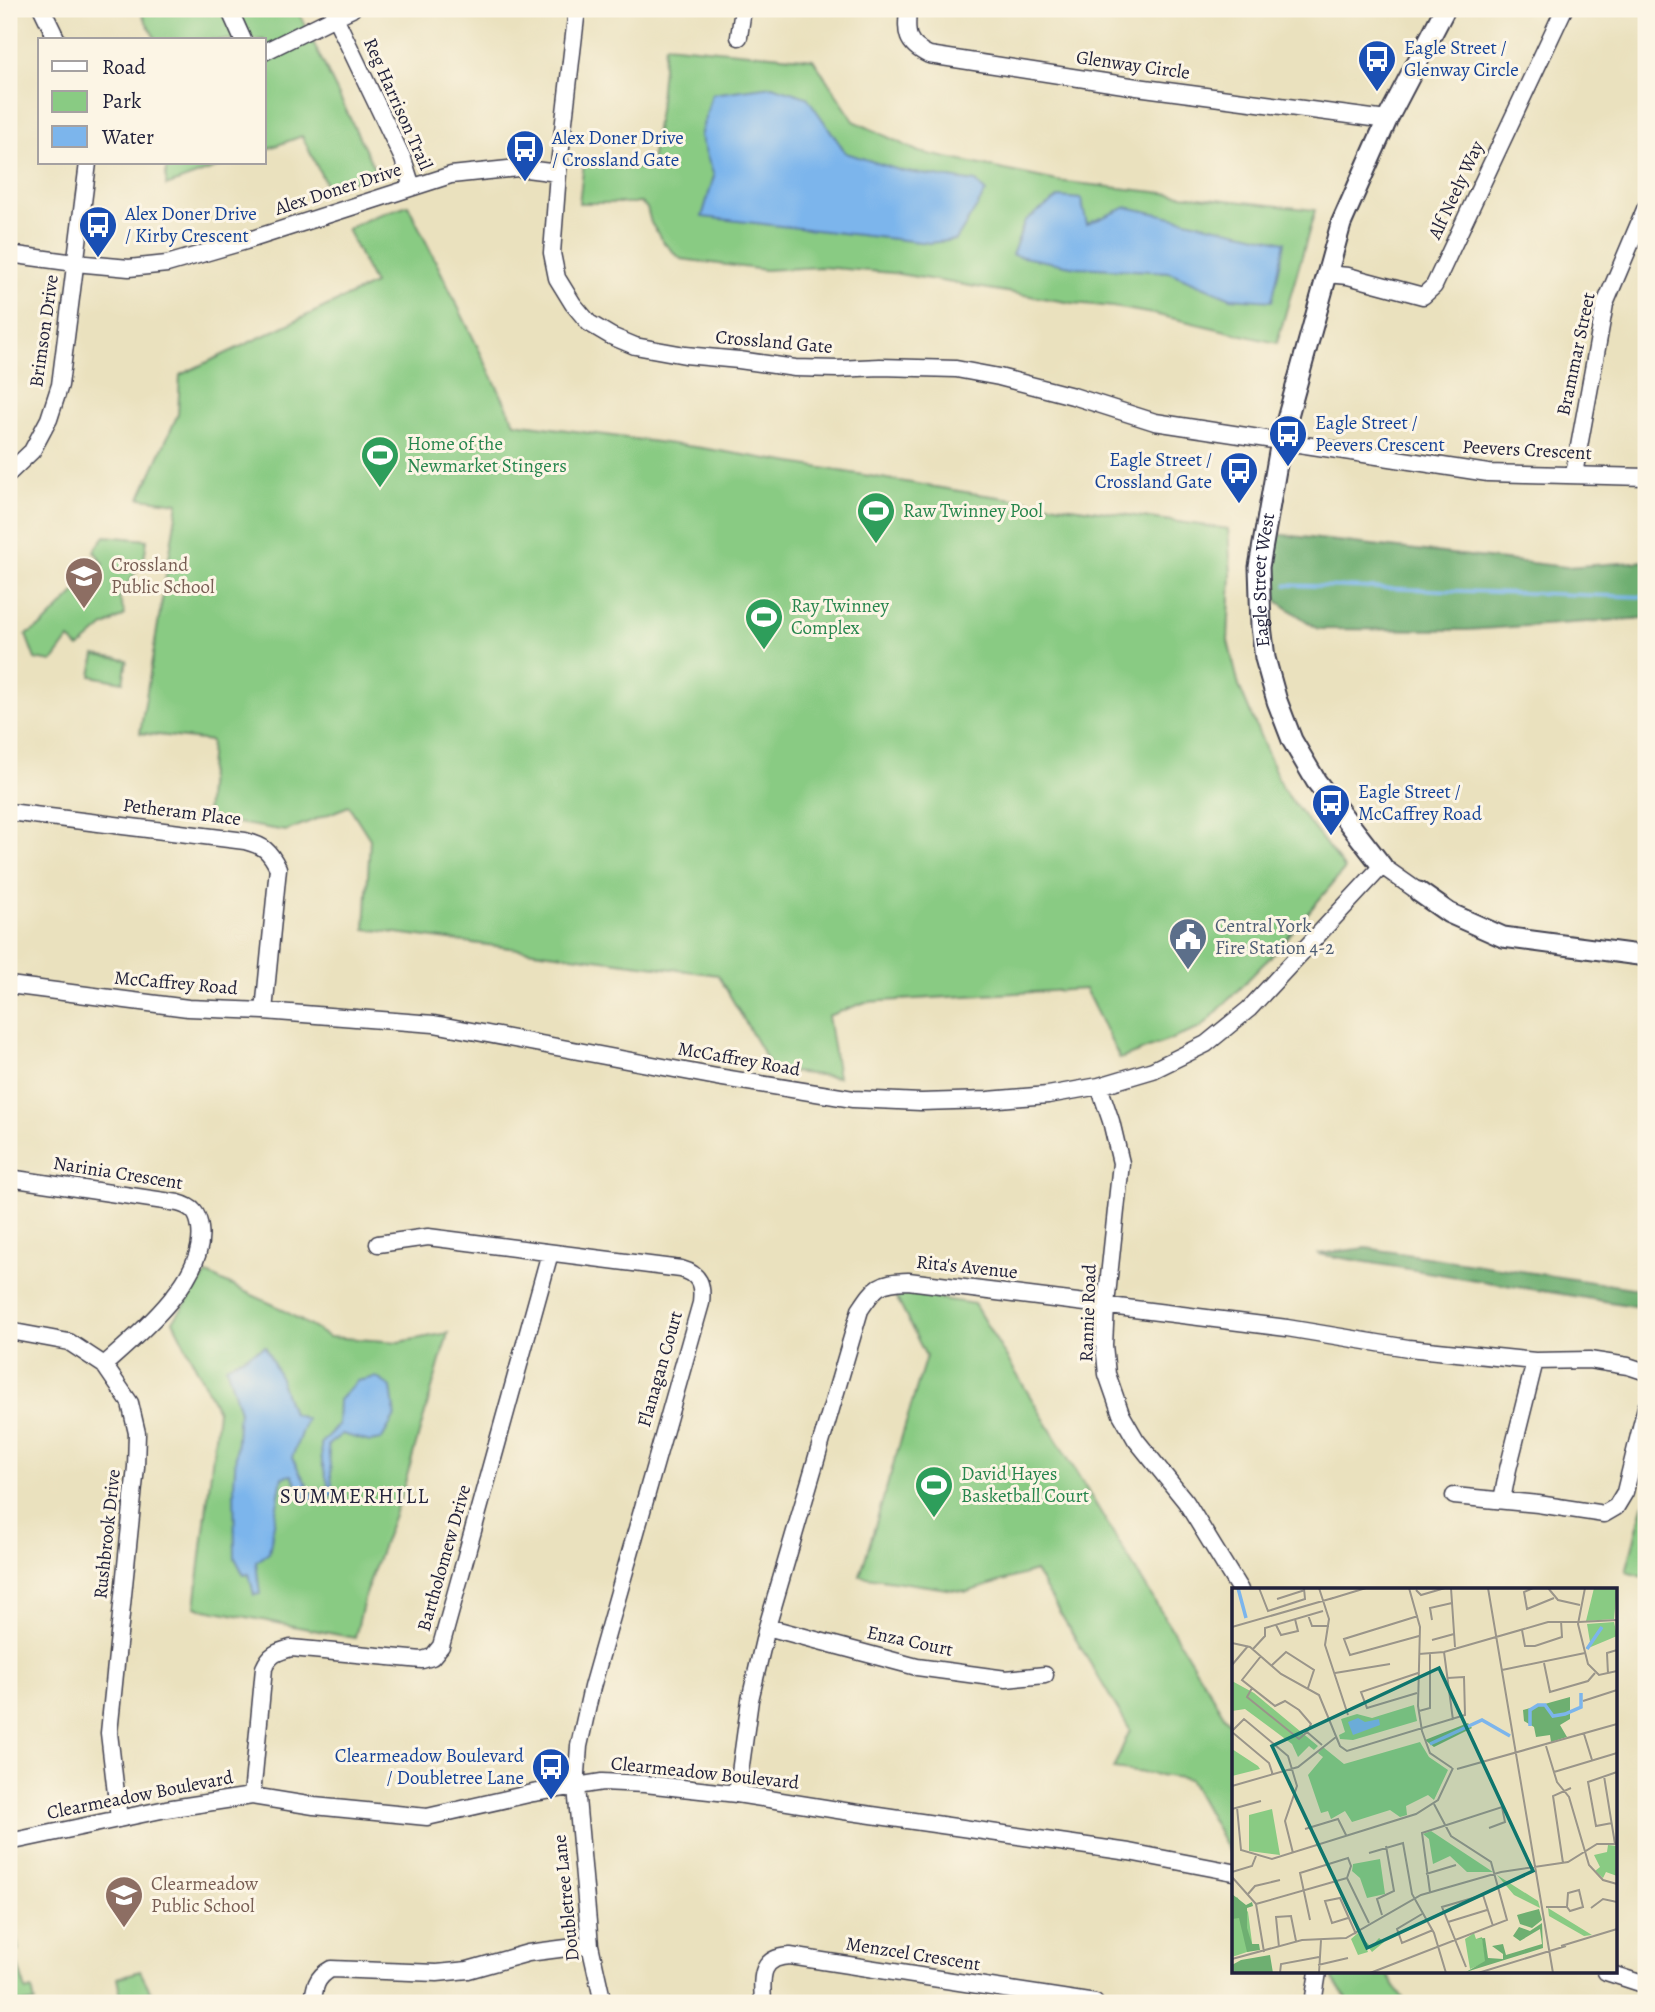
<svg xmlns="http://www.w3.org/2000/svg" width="1655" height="2012" viewBox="0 0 1655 2012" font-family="Alegreya,serif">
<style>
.green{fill:#89cb83;stroke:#56765f;stroke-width:2}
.forest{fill:#6eaf71;stroke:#486856;stroke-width:2}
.water{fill:#7cb5ec;stroke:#4f6c94;stroke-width:2}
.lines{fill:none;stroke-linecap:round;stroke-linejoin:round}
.stream{stroke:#7cb5ec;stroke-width:3.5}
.minor-casing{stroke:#403f4f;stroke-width:19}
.major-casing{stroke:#403f4f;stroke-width:23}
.minor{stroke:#fff;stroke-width:16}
.major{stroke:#fff;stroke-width:19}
.labels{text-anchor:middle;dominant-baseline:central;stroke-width:6;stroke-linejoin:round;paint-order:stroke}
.transit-label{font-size:19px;fill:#164399;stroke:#fcf5e5;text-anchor:start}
.street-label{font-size:19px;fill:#22223b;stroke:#fcf5e5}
.leisure-label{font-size:19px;fill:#27864d;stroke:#fcf5e5;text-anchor:start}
.education-label{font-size:19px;fill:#785e54;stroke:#fcf5e5;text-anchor:start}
.service-label{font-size:19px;fill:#4e5e75;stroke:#fcf5e5;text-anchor:start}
.neighbourhood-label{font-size:21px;letter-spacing:2px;fill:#22223b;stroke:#fcf5e5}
.inset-river{fill:none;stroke:#7cb5ec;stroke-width:3.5}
.inset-road{fill:none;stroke:#9a958a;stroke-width:2}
.view{fill:#0f766e;fill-opacity:0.15;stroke:#0f766e;stroke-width:3.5}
.inset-edge{fill:none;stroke:#22223b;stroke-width:3.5}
</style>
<rect width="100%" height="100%" fill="#fcf5e5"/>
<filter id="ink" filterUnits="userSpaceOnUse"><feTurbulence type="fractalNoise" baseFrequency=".0143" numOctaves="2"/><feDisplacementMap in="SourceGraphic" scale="14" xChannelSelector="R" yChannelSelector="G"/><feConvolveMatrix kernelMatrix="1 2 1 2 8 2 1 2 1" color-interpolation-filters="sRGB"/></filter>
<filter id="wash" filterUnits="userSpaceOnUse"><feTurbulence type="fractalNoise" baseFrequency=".00686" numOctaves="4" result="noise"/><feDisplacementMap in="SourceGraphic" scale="28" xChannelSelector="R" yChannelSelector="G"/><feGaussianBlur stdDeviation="1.57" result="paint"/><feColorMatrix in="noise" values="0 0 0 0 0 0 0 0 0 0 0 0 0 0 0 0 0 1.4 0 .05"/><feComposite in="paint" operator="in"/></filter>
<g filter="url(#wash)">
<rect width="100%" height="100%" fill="#eae1be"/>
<!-- green -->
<path class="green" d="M139 9H297L376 172 329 191 302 136 264 150V40H156Z
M665 45 813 59 854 121 919 152 1057 181 1315 210 1277 343C1209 328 1142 307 1072 303L893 273 821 267 765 270 681 259 664 243 651 223 647 208 641 203H579L584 163 650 169 659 110Z
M166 163H229L166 186Z
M408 205 515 423 702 448 971 493 1228 529 1231 575 1228 641 1239 686 1282 788 1345 869 1275 952 1201 1028 1120 1059 1085 989 866 1002 828 1016 838 1077 773 1070 718 975 365 929 370 839 349 806 286 831 206 818 211 741 140 733 178 503 140 498 178 414 180 375 374 284 347 229 372 217Z
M105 536 147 540 144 560 119 597 125 615 103 627 79 648 69 639 52 662 35 659 26 635 43 625 104 564 94 551Z
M95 655 127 660 123 682 91 676Z
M207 1274 276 1306 329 1337 399 1342 448 1333 403 1490 366 1591 355 1638 195 1607 218 1411 173 1321Z
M893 1291 974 1304 1233 1730V1859L1189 1779 1113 1769 1130 1730 1035 1571 967 1592 860 1576 926 1356Z
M1646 1495V1578L1626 1572Z
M9 1909 19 1950 14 1952 26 1991 32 1989 35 2003H17L9 1960Z
M140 1971 153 1996 164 2001 165 2003H122L117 1978Z
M1334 1972H1386L1406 2003H1350L1333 1980Z"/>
<!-- forest -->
<path class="forest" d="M1275 534 1566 567 1646 561V618L1467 630 1318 629 1277 601Z
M1366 1248 1646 1290V1308L1317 1254Z"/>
<!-- water -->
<path class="water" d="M772 86 807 97 846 153 902 171 976 182 986 192 956 240 929 243 702 217 714 176 700 136 712 94Z
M1059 197 1081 199 1087 224 1127 207 1285 242 1272 301 1231 298 1169 272 1076 267 1012 255 1025 221Z
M265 1346 278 1373 292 1413 306 1419 292 1458 312 1494 329 1487 322 1463 321 1443 338 1425 339 1400 357 1381 376 1377 391 1387 395 1416 381 1440 370 1442 342 1434 328 1445 333 1495 321 1501 304 1497 292 1475 282 1477 269 1553 256 1562 260 1594 254 1595 249 1574 244 1575 235 1558 234 1483 239 1408 226 1366Z"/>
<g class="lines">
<!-- stream -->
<path class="stream" d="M1286 585 1646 597"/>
</g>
</g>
<g filter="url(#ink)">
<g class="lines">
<defs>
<path id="minor" d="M42 9 57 40
M229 9 243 40
M352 9 335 17 403 159 412 187
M577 9 558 173 552 253 557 278 573 304 589 323 611 336 635 346 685 355 739 360 795 368 837 369 880 367 956 369 999 377 1073 396 1155 422 1488 473 1646 477
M908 9C906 33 905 43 929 55L1137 87 1387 120
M739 37 743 9
M264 52 335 17
M9 254 75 263 129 268 167 264 246 241 451 175 518 168 558 173
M1327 274 1348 276 1423 296 1434 286 1564 9
M9 473 32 451 49 419 60 385 88 163
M1574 474 1605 304 1646 207
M9 812 245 841C264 846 269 850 278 868L264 1011
M9 985 188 1008 264 1011 434 1024 717 1077 853 1099 921 1102 988 1100 1048 1095 1099 1086 1153 1070 1206 1044 1249 1009 1382 866 1419 892
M1099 1086 1111 1121 1121 1163 1106 1305 1104 1345 1107 1374 1121 1414 1136 1440 1186 1502 1240 1590
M9 1178 178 1203C193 1207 198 1213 200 1228 207 1278 138 1335 104 1365
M378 1244 428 1237 681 1269C700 1274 703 1285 701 1303L592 1687 579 1746 576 1787 590 1945 603 2003
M9 1331 69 1342 104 1365 130 1403 137 1433 136 1467 109 1733 119 1819
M1454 1496 1538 1504 1604 1514 1616 1507 1625 1492 1646 1407
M1502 1500 1508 1469 1535 1361
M767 1627 917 1667 1006 1679 1045 1675
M737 1794 750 1700 767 1627 860 1310C876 1286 879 1282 908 1281L1287 1328 1408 1348 1535 1361 1589 1360 1628 1366 1646 1372
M252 1796 264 1668C270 1654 277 1652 291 1648L422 1660 432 1657 441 1646 550 1253
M9 1842 166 1809 252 1796 314 1806 427 1817 533 1793 602 1782 645 1784 737 1794 844 1811 1129 1852 1233 1872
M1606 1972 1646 1985
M313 2003C314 1988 316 1977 331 1969L437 1973 468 1970 528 1953 590 1945
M763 2003C762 1980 758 1957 790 1956L1095 2003
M1313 2003 1318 1972"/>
<g id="major">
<path id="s1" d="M1382 866 1316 781 1292 740 1277 701 1265 658 1261 626 1259 567 1281 441 1341 224 1387 120 1445 9"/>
<path d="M1419 892 1449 913 1503 937 1646 956"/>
</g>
</defs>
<!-- minor casing -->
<use href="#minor" class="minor-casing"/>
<!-- major casing -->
<use href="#major" class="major-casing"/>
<!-- minor -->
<use href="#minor" class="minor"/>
<!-- major -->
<use href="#major" class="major"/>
</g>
</g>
<!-- icons -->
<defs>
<symbol id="bus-pin" viewBox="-11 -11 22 30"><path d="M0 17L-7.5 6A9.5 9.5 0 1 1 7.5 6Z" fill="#1a4fb4" stroke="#fcf5e5"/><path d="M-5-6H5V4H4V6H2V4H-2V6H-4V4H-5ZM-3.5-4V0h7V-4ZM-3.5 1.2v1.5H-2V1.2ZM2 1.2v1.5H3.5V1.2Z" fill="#fff"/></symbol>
<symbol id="stadium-pin" viewBox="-11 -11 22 30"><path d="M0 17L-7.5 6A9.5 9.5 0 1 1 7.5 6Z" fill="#2e9e5b" stroke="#fcf5e5"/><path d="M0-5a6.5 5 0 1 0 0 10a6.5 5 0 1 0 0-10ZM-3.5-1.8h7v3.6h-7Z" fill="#fff"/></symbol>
<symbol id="school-pin" viewBox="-11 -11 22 30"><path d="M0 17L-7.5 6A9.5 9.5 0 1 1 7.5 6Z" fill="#8d6e63" stroke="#fcf5e5"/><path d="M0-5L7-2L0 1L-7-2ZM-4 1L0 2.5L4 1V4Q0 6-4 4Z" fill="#fff"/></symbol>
<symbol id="civic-pin" viewBox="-11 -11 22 30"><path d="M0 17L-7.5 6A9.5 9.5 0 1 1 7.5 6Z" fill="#5c6f8a" stroke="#fcf5e5"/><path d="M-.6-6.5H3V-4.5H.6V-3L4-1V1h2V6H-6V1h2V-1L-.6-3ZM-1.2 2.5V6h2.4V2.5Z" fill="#fff"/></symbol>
</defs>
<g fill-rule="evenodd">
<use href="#bus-pin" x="1355" y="37" width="44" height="60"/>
<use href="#bus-pin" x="503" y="127" width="44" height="60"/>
<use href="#bus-pin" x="76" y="203" width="44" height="60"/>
<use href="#bus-pin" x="1266" y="412" width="44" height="60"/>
<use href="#stadium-pin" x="358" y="433" width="44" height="60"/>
<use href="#bus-pin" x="1217" y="449" width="44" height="60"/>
<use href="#stadium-pin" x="854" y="489" width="44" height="60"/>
<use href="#school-pin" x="62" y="554" width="44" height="60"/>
<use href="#stadium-pin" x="742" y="595" width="44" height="60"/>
<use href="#bus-pin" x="1309" y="781" width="44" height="60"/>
<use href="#civic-pin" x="1166" y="915" width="44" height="60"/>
<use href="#stadium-pin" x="912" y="1463" width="44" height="60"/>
<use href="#bus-pin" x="529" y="1745" width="44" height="60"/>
<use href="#school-pin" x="102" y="1873" width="44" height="60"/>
</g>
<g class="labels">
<!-- transit labels -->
<g class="transit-label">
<text x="1404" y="48">Eagle Street /<tspan x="1404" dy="22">Glenway Circle</tspan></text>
<text x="552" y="138">Alex Doner Drive<tspan x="552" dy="22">/ Crossland Gate</tspan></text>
<text x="125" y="214">Alex Doner Drive<tspan x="125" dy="22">/ Kirby Crescent</tspan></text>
<text x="1315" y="423">Eagle Street /<tspan x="1315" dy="22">Peevers Crescent</tspan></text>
<text x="1212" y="460" text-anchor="end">Eagle Street /<tspan x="1212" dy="22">Crossland Gate</tspan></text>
<text x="1358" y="792">Eagle Street /<tspan x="1358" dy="22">McCaffrey Road</tspan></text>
<text x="524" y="1756" text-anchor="end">Clearmeadow Boulevard<tspan x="524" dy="22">/ Doubletree Lane</tspan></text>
</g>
<!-- street labels -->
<g class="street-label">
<text transform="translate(1133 65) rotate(8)">Glenway Circle</text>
<text transform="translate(398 104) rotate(66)">Reg Harrison Trail</text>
<text transform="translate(338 189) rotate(-18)">Alex Doner Drive</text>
<text transform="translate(1456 190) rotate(-65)">Alf Neely Way</text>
<text transform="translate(44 331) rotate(-82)">Brimson Drive</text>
<text transform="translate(774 342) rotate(5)">Crossland Gate</text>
<text transform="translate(1576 354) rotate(-78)">Brammar Street</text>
<text transform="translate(1527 450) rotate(3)">Peevers Crescent</text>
<text stroke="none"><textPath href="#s1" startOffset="320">Eagle Street West</textPath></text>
<text transform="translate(182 812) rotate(7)">Petheram Place</text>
<text transform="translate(176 983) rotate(5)">McCaffrey Road</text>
<text transform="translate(739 1059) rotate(10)">McCaffrey Road</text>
<text transform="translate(118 1173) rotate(9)">Narinia Crescent</text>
<text transform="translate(967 1267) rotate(6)">Rita's Avenue</text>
<text transform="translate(1088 1313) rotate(-88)">Rannie Road</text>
<text transform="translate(660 1369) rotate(-74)">Flanagan Court</text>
<text transform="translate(107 1534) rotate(-84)">Rushbrook Drive</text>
<text transform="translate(444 1558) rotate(-74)">Bartholomew Drive</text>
<text transform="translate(910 1641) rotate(12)">Enza Court</text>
<text transform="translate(705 1773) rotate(6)">Clearmeadow Boulevard</text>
<text transform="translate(140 1795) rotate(-11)">Clearmeadow Boulevard</text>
<text transform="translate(566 1898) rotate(-96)">Doubletree Lane</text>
<text transform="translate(913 1954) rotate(9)">Menzcel Crescent</text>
</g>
<!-- leisure labels -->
<g class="leisure-label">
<text x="407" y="444">Home of the<tspan x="407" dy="22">Newmarket Stingers</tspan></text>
<text x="903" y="511">Raw Twinney Pool</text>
<text x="791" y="606">Ray Twinney<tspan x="791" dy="22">Complex</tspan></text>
<text x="961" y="1474">David Hayes<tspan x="961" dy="22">Basketball Court</tspan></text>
</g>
<!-- education labels -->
<g class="education-label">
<text x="111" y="565">Crossland<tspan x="111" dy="22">Public School</tspan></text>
<text x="151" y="1884">Clearmeadow<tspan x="151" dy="22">Public School</tspan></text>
</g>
<!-- service labels -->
<g class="service-label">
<text x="1215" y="926">Central York<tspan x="1215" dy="22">Fire Station 4-2</tspan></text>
</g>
<!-- neighbourhood labels -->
<g class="neighbourhood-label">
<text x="355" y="1496">SUMMERHILL</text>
</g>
</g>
<!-- overview -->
<g transform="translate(1232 1588)">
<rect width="385" height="385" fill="#eae1be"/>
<path d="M362 0H385L382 31 354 33ZM382 34 385 48 354 61 358 54 355 36ZM0 93 22 105 86 158 82 162 77 158 66 169 60 156 13 121 0 123ZM182 117 185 133 121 152 108 151 107 147 113 144 109 131 125 126 140 130ZM188 154 197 169 216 182 202 212 196 207 174 218 175 227 168 229 158 222 120 234 113 223 99 231 96 223 89 225 76 187 91 169 86 165 91 159 112 176ZM0 161 26 178 28 181 0 188ZM40 221 48 267 17 263V227ZM199 243 261 284H235L218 268 201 276 197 251 191 246ZM376 257 385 258V288L374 284 371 290 363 283 368 279 362 267 375 264ZM148 271 153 306 135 310 128 290 120 283 121 276ZM265 287 306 313 308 320 282 307ZM5 309 16 324 21 362 0 369V314ZM316 320 360 347 352 348 317 328ZM126 345 139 359 147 350 152 354 140 364 131 352 136 364 126 367 119 351ZM242 345 244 351 250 349 254 374 238 381 233 351Z" fill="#89cb83"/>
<path d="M338 109V131L328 137 335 149 319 154 318 147 304 149 302 139 292 133 291 122ZM236 135 240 140 202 159 193 152ZM0 306 14 317 20 314 21 318 15 320V340L20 356H27L28 362 15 364 7 330 0 331ZM307 321 310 332 300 340 288 336 285 327ZM310 335 311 360 234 384 253 373 250 351H245L253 350 256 370 271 371V366L260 358 271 356 274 367 310 356 308 341 288 353 281 348 287 339 298 343ZM38 367 41 385H0V377L9 372Z" fill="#6eaf71"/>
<path d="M126 130 133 134 147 131 148 137 121 147 116 134Z" fill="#7cb5ec"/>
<path class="inset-river" d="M6 0 14 30M355 61 370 39M298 138V122L306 117H313L321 128 333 126 349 119V105M198 156 250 132 278 148"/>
<path class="inset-road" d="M27 0 36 23 73 11 72 0M87 0 97 31 93 57 116 127M177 0 188 39 186 118 190 143 198 165 220 180M219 0 223 59M256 0 321 385M301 0 292 4 295 21 322 10M316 0 326 12 348 17M353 0 346 36 356 76 367 87 385 83M184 2 189 7 213 0M45 11 73 2M98 11 134 0M76 27 80 38H97M186 28 112 51 118 67 187 48M200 32 198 20 220 15M347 34 385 32M44 37 49 47 66 43 63 31M0 39 101 10M290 42 293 58H303L330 49 329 33M200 52 222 46M0 55 18 59 49 86 87 107 108 158 115 163 233 127 232 89 215 90M21 61 33 48V40L91 23M212 64 221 132M187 66 212 64 316 34H346M29 68 10 92 43 118 53 113 67 122 79 136 75 144 90 157M312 75 318 104 356 93 363 85M0 77 16 58M39 78 54 64 82 82 76 100M270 82 353 65M103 85 158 76M376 86 375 65 385 62M20 100 15 109 67 151 75 144M185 105 135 120 129 104 186 85M351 113 385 102M187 123 198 120V66M0 143 12 131 56 168 65 198 53 233 61 265M0 144 37 175 41 187M352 146 360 172M314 158 325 194 337 209 357 277 371 292 385 296M225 181 385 136M322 184 385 165M372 188 383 256M0 198 66 179 104 149M5 219 9 262 40 271 184 226 206 212 221 180M0 221 29 213M380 235 364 238 356 194 385 184M73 241 106 231 114 247M137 265 171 255 180 306 202 345 214 385M331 275 321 208 339 200M0 284 20 278 24 268M194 286 224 277M0 289 24 316 32 364M198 304 190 245 270 219 273 234 257 240M16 306 23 298 48 292M24 316 115 290 137 335M314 319H335L338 323 351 319 347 302 336 305 335 319M359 320 371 311 385 314M190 326 165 341 170 355 201 342M150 327 145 311 162 303 154 258M116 330 100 335 93 313 108 310 124 346M78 332 68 285 116 270 119 278 115 290M216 334 255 322M329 358 385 341M47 359 44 329 59 328 64 353M0 371 70 352 114 350 189 307 269 284 336 274 365 256H385M86 377 116 370M234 379 210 319 251 307 261 338M48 385 49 376 87 369M87 385 89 352M138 385 275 332 259 274 219 248 202 216M246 385 334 358"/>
<path class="view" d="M207 80 301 283 135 360 40 158Z"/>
<rect width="385" height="385" class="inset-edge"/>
</g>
<!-- margin -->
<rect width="1655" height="2012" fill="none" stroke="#fcf5e5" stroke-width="35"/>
<!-- legend -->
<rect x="38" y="38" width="228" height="126" fill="#fcf5e5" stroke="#a5a1a1" stroke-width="2"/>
<rect x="52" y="61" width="35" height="10" fill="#ffffff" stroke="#a5a1a1" stroke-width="2"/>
<text x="102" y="74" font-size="21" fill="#22223b">Road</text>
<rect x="52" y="91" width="35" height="21" fill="#89cb83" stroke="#a5a1a1" stroke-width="2"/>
<text x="102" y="108" font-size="21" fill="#22223b">Park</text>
<rect x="52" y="126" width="35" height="21" fill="#7cb5ec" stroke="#a5a1a1" stroke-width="2"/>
<text x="102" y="144" font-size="21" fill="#22223b">Water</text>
</svg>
